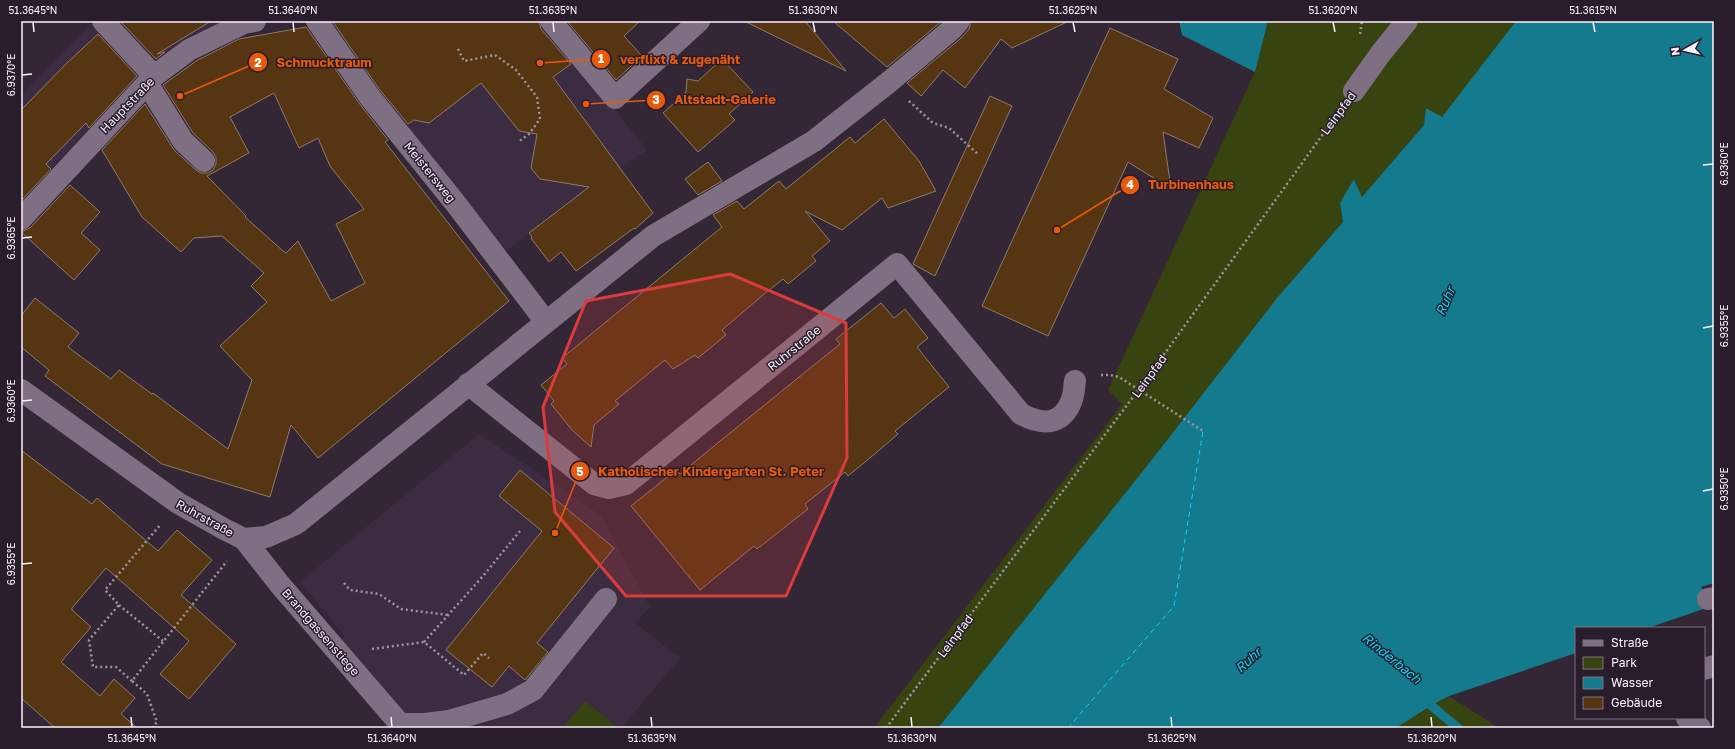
<svg xmlns="http://www.w3.org/2000/svg" width="1735" height="749" viewBox="0 0 1735 749" font-family="'Golos Text',sans-serif">
<style>
.built{fill:#3c2c41}
.green{fill:#37440f}
.water{fill:#147b8e}
.lines{fill:none;stroke-linecap:round;stroke-linejoin:round}
.stream{stroke:#147b8e;stroke-width:9}
.ferry{stroke:#08d9fb;stroke-width:1;stroke-dasharray:5 4;stroke-linecap:butt}
.building{fill:#563512;stroke:#8c7b6b;fill-rule:evenodd}
.path{stroke:#9f95a1;stroke-width:2.5;stroke-dasharray:2 3;stroke-linecap:butt}
.minor{stroke:#7e7082;stroke-width:22}
.marked{fill:#da3c3d;fill-opacity:0.2;stroke:#da3c3d;stroke-width:3;stroke-linejoin:round}
.ticks{fill:none;stroke:#faf2fc;stroke-width:1.5}
.labels{text-anchor:middle;dominant-baseline:central;stroke-width:3;stroke-linejoin:round;paint-order:stroke}
.street-label{font-size:12px;fill:#faf2fc;stroke:#291d2c}
.water-label{font-size:13px;font-style:italic;fill:#08d9fb;stroke:#291d2c}
.leader{fill:none;stroke:#e8590c;stroke-width:1.5}
.callout-dot{fill:#e8590c;stroke:#291d2c;stroke-width:1.5}
.mark-label{font-size:12px;text-anchor:middle;font-weight:bold;fill:#fff}
.callout-label{font-size:13px;text-anchor:middle;font-weight:bold;fill:#e8590c;stroke:#291d2c;stroke-width:3;stroke-linejoin:round;paint-order:stroke}
.neatline{fill:none;stroke:#faf2fc;stroke-width:1.5}
.ticks-label{font-size:10px;text-anchor:middle;fill:#faf2fc}
</style>
<rect width="100%" height="100%" fill="#332736"/>
<!-- built -->
<path class="built" d="M115 21H228L154 60Z
M328 21H545L647 150 564 205 506 251 397 119Z
M92 23 143 76 21 198V95Z
M479 434 602 516 650 607 635 623 680 658 621 728H447L403 714 339 641 345 636 300 582Z"/>
<!-- green -->
<path class="green" d="M1268 21H1516L1442 118 1426 108 1424 125 1362 197 1355 180 1340 203 1343 222 1277 298 1154 457 938 728H874L1122 404 1108 390 1255 72Z
M1449 696 1499 728H1396L1432 705Z
M585 701 618 728H563Z"/>
<!-- water -->
<path class="water" d="M1179 21H1268L1255 72 1182 35Z
M1516 21H1714V583L1701 587 1712 606 1648 628H1576V653L1449 696 1432 705 1396 728H938L1154 457 1277 298 1343 222 1340 203 1354 179 1362 197 1424 125 1426 108 1442 117Z"/>
<g class="lines">
<!-- stream -->
<path class="stream" d="M1422 698 1458 728"/>
<!-- ferry -->
<path class="ferry" d="M1068 728 1174 606 1203 431"/>
</g>
<!-- building -->
<path class="building" d="M120 21H211L157 54 165 52 156 59Z
M336 21H539L541 29 571 64 553 77 653 213 635 229 634 228 576 271 561 252 549 262 531 238 532 237 529 233 589 187 540 179 531 168 537 134 519 131 481 83 429 123 414 120 408 124 379 89 333 22Z
M567 21H640L624 36 642 56 616 80Z
M744 21H805L846 71Z
M833 21H942L887 67Z
M971 21H1069L1012 48 1001 39 965 88 943 70 921 96 907 83 960 39 969 29Z
M306 27 359 103 388 140 385 142 509 301 318 458 291 425 270 497 162 464 45 376 49 370 21 347V316L35 298 79 333 68 347 111 379 119 370 152 394 153 393 228 449 252 380 220 346 267 302 251 286 264 273 222 236 194 238 181 252 142 217 102 150 145 104 174 150 196 170 201 173H208L213 170 216 164V157L213 152 193 133 163 85 196 61 239 39ZM274 93 299 148 318 138 330 166 364 209 336 224 365 283 331 301 298 241 286 253 283 251 245 217 246 216 207 176 249 153 230 117Z
M1110 28 1178 59 1164 89 1213 118 1199 148 1163 132 1171 189 1128 162 1048 336 982 306Z
M98 34 137 76 89 128 86 123 46 164 51 169 21 201V110L67 63Z
M722 59 753 92 729 114 735 120 698 152 663 113 686 92 687 79 698 81Z
M990 96 1012 106 935 276 913 264Z
M884 119 919 161 936 191 888 208 882 198 842 230 805 211 830 241 812 256 816 261 788 284 783 279 763 295 722 330 726 335 698 358 695 355 673 369 665 360 615 401 619 404 594 425 591 447 572 430 551 404 554 401 541 385 567 364 562 358 722 227 713 215 737 201 744 209 779 181 786 189 850 137 855 143Z
M708 162 722 181 698 195 685 179Z
M70 185 100 212 81 233 100 250 74 280 21 232 30 228Z
M881 303 894 318 905 309 928 338 917 347 949 387 895 431 898 434 877 452 848 476 845 472 805 504 808 509 757 549 754 546 700 590 631 506 676 470 680 474 725 437 840 344 836 339Z
M21 450 92 504 97 498 158 551 177 530 212 560 181 595 236 644 189 699 160 674 189 641 106 568 72 608V610L91 627 61 662 100 696 114 679 135 698 121 714 137 728H55L21 698Z
M520 470 614 548 537 643 548 652 525 680 509 666 492 687 446 650 542 531 499 496Z"/>
<g class="lines">
<!-- path -->
<path class="path" d="M1360 34 1362 21
M458 49 464 61 495 55 516 70 537 97 540 119 529 134 518 142
M909 101 933 123 949 128 979 155
M1101 375H1110L1119 377 1203 431
M344 583 350 590 379 594 401 609 448 615
M119 605 163 641
M424 642 483 576 520 531
M372 649 424 642 464 675 483 653 489 658
M132 681 116 667H93L89 640 119 605 105 590 161 524
M152 728 157 722 147 694 132 681 227 561
M886 728 1139 389 1339 112"/>
<!-- minor -->
<path class="minor" d="M103 21 154 76
M317 21 369 96 456 204 546 322
M551 21 615 98 699 21
M147 83 183 141 204 161
M1354 91 1381 53 1407 21
M21 219 154 76 189 50 244 23 255 21
M468 384 594 484 609 488 626 484 897 264 1021 414C1041 425 1061 426 1071 402 1074 396 1074 387 1075 381
M21 390 178 503 224 529 244 539 266 537 296 524 653 236 814 141 889 82 952 29 959 21
M244 539 281 586 400 724H425L449 721 507 704 533 690 606 599
M1708 599 1714 598
M1704 669 1714 666
M1687 718 1700 728"/>
</g>
<!-- marked area -->
<path class="marked" d="M730 274 846 323 847 458 786 596H626L555 512 543 407 586 301Z"/>
<!-- ticks -->
<path class="ticks" d="M33 22 34 32M293 22 294 32M553 22 554 32M813 22 815 32M1073 22 1075 32M1333 22 1335 32M1593 22 1595 32M22 75 32 74M1703 165 1713 164M22 238 32 237M1703 328 1713 326M22 401 32 400M1703 491 1713 489M22 564 32 563M131 717 132 727M391 717 392 727M651 717 652 727M911 717 912 727M1171 717 1172 727M1431 717 1432 727"/>
<g class="labels">
<!-- street labels -->
<g class="street-label">
<text transform="translate(127 105) rotate(-46)">Hauptstraße</text>
<text transform="translate(1338 113) rotate(-54)">Leinpfad</text>
<text transform="translate(430 172) rotate(51)">Meistersweg</text>
<text transform="translate(794 348) rotate(-39)">Ruhrstraße</text>
<text transform="translate(1149 376) rotate(-54)">Leinpfad</text>
<text transform="translate(205 518) rotate(29)">Ruhrstraße</text>
<text transform="translate(321 632) rotate(49)">Brandgassenstiege</text>
<text transform="translate(955 636) rotate(-53)">Leinpfad</text>
</g>
<!-- water labels -->
<g class="water-label">
<text transform="translate(1445 301) rotate(-67)">Ruhr</text>
<text transform="translate(1392 658) rotate(39)">Rinderbach</text>
<text transform="translate(1248 660) rotate(-42)">Ruhr</text>
</g>
</g>
<!-- callouts -->
<path class="leader" d="M540 63L601 59M180 96L258 62M586 104L656 100M1057 230L1130 185M555 533L580 471"/>
<g class="callout-dot">
<circle cx="540" cy="63" r="4"/>
<circle cx="180" cy="96" r="4"/>
<circle cx="586" cy="104" r="4"/>
<circle cx="1057" cy="230" r="4"/>
<circle cx="555" cy="533" r="4"/>
<circle cx="601" cy="59" r="10"/>
<circle cx="258" cy="62" r="10"/>
<circle cx="656" cy="100" r="10"/>
<circle cx="1130" cy="185" r="10"/>
<circle cx="580" cy="471" r="10"/>
</g>
<g class="mark-label">
<text x="601" y="63">1</text>
<text x="258" y="67">2</text>
<text x="656" y="104">3</text>
<text x="1130" y="189">4</text>
<text x="580" y="476">5</text>
</g>
<g class="callout-label">
<text x="680" y="64">verflixt &amp; zugenäht</text>
<text x="324" y="67">Schmucktraum</text>
<text x="725" y="104">Altstadt-Galerie</text>
<text x="1191" y="189">Turbinenhaus</text>
<text x="711" y="476">Katholischer Kindergarten St. Peter</text>
</g>
<!-- border -->
<rect width="1735" height="749" fill="none" stroke="#291d2c" stroke-width="44"/>
<!-- legend -->
<rect x="1575" y="627" width="130" height="92" fill="#291d2c" stroke="#7d727f"/>
<rect x="1583" y="640" width="20" height="6" fill="#7e7082" stroke="#7d727f"/>
<text x="1611" y="647" font-size="12" fill="#faf2fc">Straße</text>
<rect x="1583" y="657" width="20" height="12" fill="#37440f" stroke="#7d727f"/>
<text x="1611" y="667" font-size="12" fill="#faf2fc">Park</text>
<rect x="1583" y="677" width="20" height="12" fill="#147b8e" stroke="#7d727f"/>
<text x="1611" y="687" font-size="12" fill="#faf2fc">Wasser</text>
<rect x="1583" y="697" width="20" height="12" fill="#563512" stroke="#7d727f"/>
<text x="1611" y="707" font-size="12" fill="#faf2fc">Gebäude</text>
<!-- north arrow -->
<g transform="translate(1685 50) rotate(262)" stroke="#291d2c" stroke-width="3" paint-order="stroke">
<path d="M0-3L7 15L0 10L-7 15Z" fill="#faf2fc"/>
<text y="-6" font-size="11" font-weight="bold" text-anchor="middle" fill="#faf2fc">N</text>
</g>
<rect x="22" y="22" width="1691" height="705" class="neatline"/>
<g class="ticks-label">
<text x="33" y="14">51.3645°N</text>
<text x="293" y="14">51.3640°N</text>
<text x="553" y="14">51.3635°N</text>
<text x="813" y="14">51.3630°N</text>
<text x="1073" y="14">51.3625°N</text>
<text x="1333" y="14">51.3620°N</text>
<text x="1593" y="14">51.3615°N</text>
<text transform="translate(11 75) rotate(-90)" y="4">6.9370°E</text>
<text transform="translate(1724 164) rotate(-90)" y="4">6.9360°E</text>
<text transform="translate(11 238) rotate(-90)" y="4">6.9365°E</text>
<text transform="translate(1724 326) rotate(-90)" y="4">6.9355°E</text>
<text transform="translate(11 401) rotate(-90)" y="4">6.9360°E</text>
<text transform="translate(1724 489) rotate(-90)" y="4">6.9350°E</text>
<text transform="translate(11 564) rotate(-90)" y="4">6.9355°E</text>
<text x="132" y="742">51.3645°N</text>
<text x="392" y="742">51.3640°N</text>
<text x="652" y="742">51.3635°N</text>
<text x="912" y="742">51.3630°N</text>
<text x="1172" y="742">51.3625°N</text>
<text x="1432" y="742">51.3620°N</text>
</g>
</svg>
